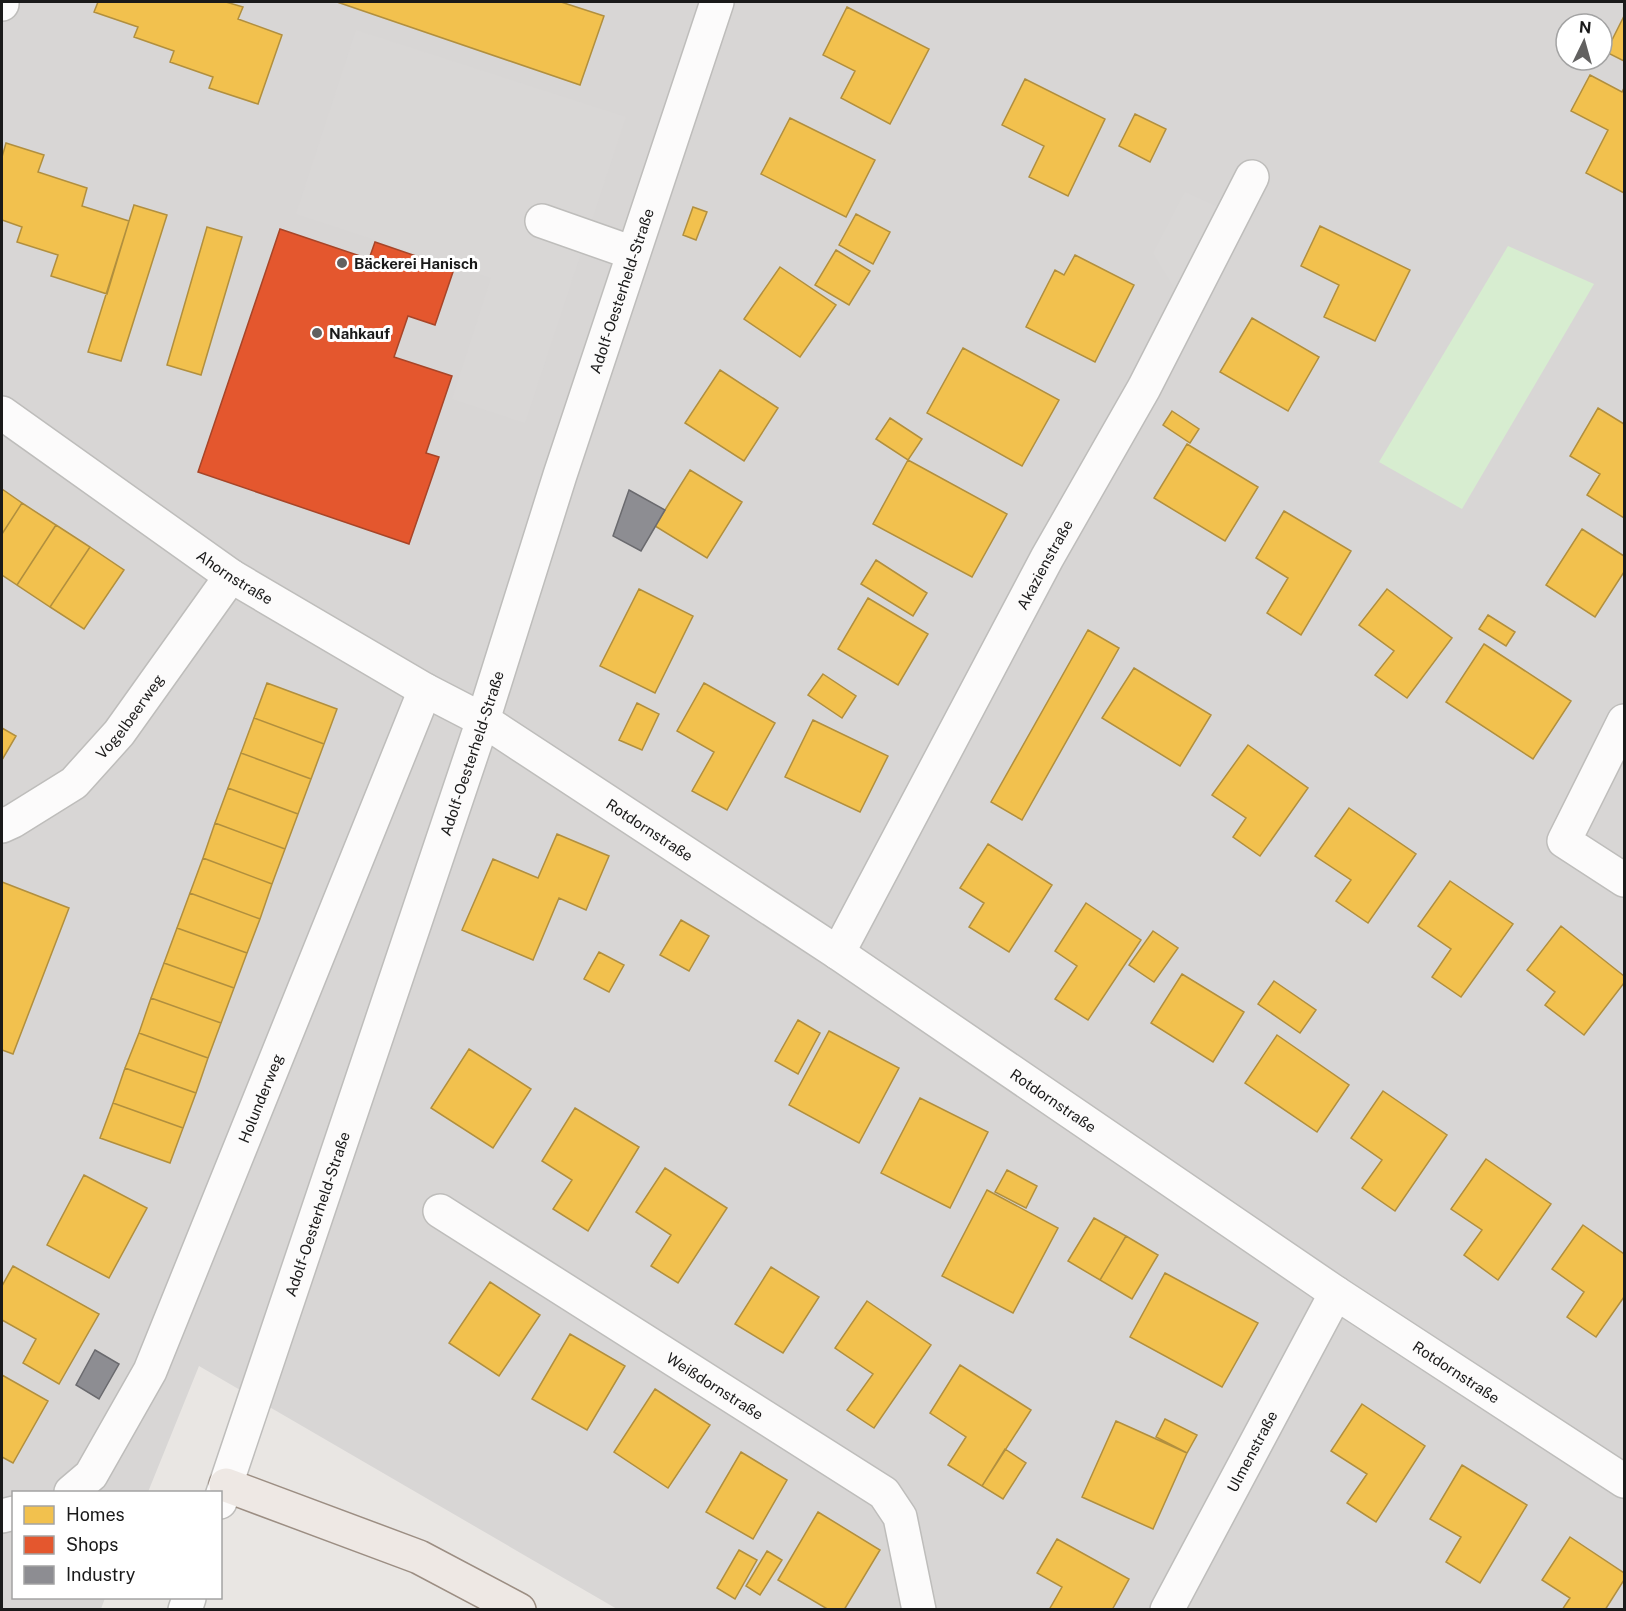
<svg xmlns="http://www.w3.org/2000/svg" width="1626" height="1611" viewBox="0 0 1626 1611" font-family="'Public Sans',sans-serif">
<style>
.residential{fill:#d8d6d5;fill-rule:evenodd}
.park{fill:#d7edd0}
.parking{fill:#d9d7d6}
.homes{fill:#f2c14e;stroke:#b18f3e;stroke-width:1.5}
.shops{fill:#e4572e;stroke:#a74528;stroke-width:1.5}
.industry{fill:#8d8d92;stroke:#6a6a6e;stroke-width:1.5}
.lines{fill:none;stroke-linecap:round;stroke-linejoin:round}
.minor-casing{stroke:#bebdbb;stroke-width:36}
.major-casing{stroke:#9c8e83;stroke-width:36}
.minor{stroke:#fcfbfb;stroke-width:33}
.major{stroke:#eee8e4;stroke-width:33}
.poi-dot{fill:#626160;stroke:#fff;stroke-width:2}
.labels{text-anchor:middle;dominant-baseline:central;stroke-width:6;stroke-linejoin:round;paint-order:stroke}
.poi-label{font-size:15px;font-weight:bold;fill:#1a1a1a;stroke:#fff;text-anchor:start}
.street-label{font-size:15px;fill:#1a1a1a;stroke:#fff}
</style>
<rect width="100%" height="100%" fill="#e9e6e3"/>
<!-- residential -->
<path class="residential" d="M2 2H1624V1609H617L199 1366 148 1492H14V1598H105L101 1609 2 1610ZM1566 24H1602V60H1566Z"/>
<!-- park -->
<path class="park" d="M1508 246 1594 284 1462 509 1379 462Z"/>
<!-- parking -->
<path class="parking" d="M356 30 626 117 525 423 452 399 491 278 296 214Z
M1185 192 1218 207 1175 289 1153 253Z"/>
<!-- homes -->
<path class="homes" d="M98 2H226L243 7 238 19 282 35 258 104 209 88 213 77 170 62 174 51 134 37 138 27 94 12Z
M337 2H561L604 16 580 85Z
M847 7 929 49 890 124 841 98 855 71 823 55Z
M1624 16V61L1606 52Z
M1590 75 1622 92 1624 88V193L1586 173 1608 130 1571 111Z
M1025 79 1105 119 1068 196 1029 177 1044 146 1002 125Z
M1135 114 1166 129 1150 162 1119 146Z
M790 118 875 160 846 217 761 174Z
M6 143 44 155 38 172 87 188 82 206 129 221 107 294 51 276 58 255 17 242 22 227 2 220V157Z
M134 205 167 215 121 361 88 352Z
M693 207 707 212 696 240 683 235Z
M856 214 890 232 873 264 839 245Z
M1320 226 1410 270 1375 341 1324 317 1339 285 1301 266Z
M207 227 242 237 201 375 167 365Z
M836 250 870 271 849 305 815 285Z
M1075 255 1134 285 1095 362 1026 327 1055 270 1064 275Z
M780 267 836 305 800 357 744 319Z
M1252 318 1319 357 1288 411 1220 372Z
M963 348 1059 400 1022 466 927 413Z
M720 370 778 408 744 461 685 423Z
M1598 408 1624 424V518L1587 495 1600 474 1570 456Z
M1172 411 1199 429 1190 443 1163 425Z
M890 418 922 439 908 460 876 439Z
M1187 444 1258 487 1225 541 1154 498Z
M908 460 1007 514 972 577 873 524Z
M690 470 742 502 707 558 655 526Z
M2 489 22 503 2 534Z
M22 503 56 525 17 585 2 575V534Z
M1284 511 1351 551 1301 635 1267 613 1288 578 1256 558Z
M56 525 90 547 50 607 17 585Z
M1582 529 1624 556V572L1595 617 1546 585Z
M90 547 124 570 84 629 50 607Z
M876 560 927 593 913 616 861 584Z
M639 589 693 616 655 693 600 666Z
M1387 589 1452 638 1407 698 1375 675 1394 651 1359 625Z
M868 598 928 634 898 685 838 649Z
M1488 615 1515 632 1506 646 1479 629Z
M1088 630 1119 648 1022 820 991 802Z
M1484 644 1571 701 1533 759 1446 702Z
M1134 668 1211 715 1180 766 1102 718Z
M823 674 856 696 842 718 808 695Z
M267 683 337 709 324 744 254 718Z
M704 683 775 723 727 810 692 791 714 752 677 731Z
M637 703 659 714 642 750 619 740Z
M254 718 324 744 311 779 241 753Z
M813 720 888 756 860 812 785 777Z
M2 728 16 736 2 760Z
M1248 745 1308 788 1260 856 1233 837 1246 818 1212 795Z
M241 753 311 779 298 814 228 788Z
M228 788 298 814 285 849 215 823Z
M1349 808 1416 854 1368 923 1336 901 1351 880 1315 856Z
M215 823 285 849 272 884 203 858Z
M557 834 609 856 586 910 559 898 533 960 462 930 493 859 538 878Z
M988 844 1052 885 1009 952 969 927 984 903 960 888Z
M203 858 272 884 260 919 190 893Z
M1450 881 1513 924 1461 997 1432 977 1451 949 1418 926Z
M2 882 69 908 13 1054 2 1050Z
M190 893 260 919 247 953 177 928Z
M1086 903 1141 940 1088 1020 1055 999 1077 966 1055 951Z
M681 920 709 936 689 971 660 955Z
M1561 926 1624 976V983L1584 1035 1545 1005 1555 992 1527 970Z
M177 928 247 953 234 988 164 963Z
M1153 931 1178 948 1154 982 1129 965Z
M599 952 624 965 609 992 584 979Z
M164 963 234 988 221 1023 151 998Z
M1182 974 1244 1012 1213 1062 1151 1023Z
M1274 981 1316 1010 1300 1033 1258 1004Z
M151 998 221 1023 208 1058 139 1033Z
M798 1020 820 1033 798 1074 775 1061Z
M829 1031 899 1068 859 1143 789 1105Z
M139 1033 208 1058 196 1093 125 1068Z
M1277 1035 1349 1085 1317 1132 1245 1083Z
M469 1049 531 1089 493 1148 431 1108Z
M125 1068 196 1093 183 1128 113 1103Z
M1383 1091 1447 1135 1395 1211 1362 1188 1382 1160 1351 1138Z
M920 1098 988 1132 950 1208 881 1173Z
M113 1103 183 1128 170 1163 100 1138Z
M575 1108 639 1147 588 1231 553 1209 572 1180 542 1161Z
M1486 1159 1551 1204 1498 1280 1464 1255 1482 1230 1451 1209Z
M665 1168 727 1208 678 1283 651 1266 671 1235 636 1212Z
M1007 1170 1037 1186 1026 1208 995 1192Z
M84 1175 147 1208 109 1278 47 1245Z
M987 1190 1058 1228 1013 1313 942 1276Z
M1094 1218 1126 1236 1100 1280 1068 1261Z
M1583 1225 1624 1254V1297L1596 1337 1567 1317 1584 1292 1552 1269Z
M1126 1236 1158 1255 1132 1299 1100 1280Z
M13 1266 99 1314 59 1384 23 1363 36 1339 2 1320V1286Z
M771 1267 819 1297 783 1353 735 1324Z
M1165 1273 1258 1323 1222 1387 1130 1337Z
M490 1282 540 1315 499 1376 449 1343Z
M867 1301 931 1345 874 1428 847 1410 873 1374 835 1348Z
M570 1334 625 1366 587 1430 532 1399Z
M960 1365 1031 1410 982 1486 948 1465 966 1437 930 1413Z
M2 1375 48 1401 13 1463 2 1457Z
M655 1389 710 1425 668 1488 614 1452Z
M1362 1404 1425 1446 1376 1522 1347 1503 1367 1474 1331 1451Z
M1165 1419 1197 1435 1187 1453 1156 1437Z
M1116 1421 1187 1453 1153 1529 1082 1497Z
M1005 1449 1026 1463 1003 1499 982 1486Z
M741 1452 787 1480 753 1539 706 1512Z
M1462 1465 1527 1505 1480 1583 1446 1562 1461 1537 1430 1519Z
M818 1512 880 1550 844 1610H829L778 1580Z
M1570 1537 1624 1573V1580L1605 1610H1562L1570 1598 1542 1580Z
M1057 1539 1129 1579 1112 1610H1049L1062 1587 1037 1573Z
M739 1550 757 1560 735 1599 717 1588Z
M767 1551 782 1560 760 1595 746 1586Z"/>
<!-- shops -->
<path class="shops" d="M280 229 369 259 375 242 454 269 435 325 408 316 394 357 452 376 426 453 439 457 409 544 198 472Z"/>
<!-- industry -->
<path class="industry" d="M629 490 665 510 641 551 613 536Z
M95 1350 119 1364 99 1399 76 1385Z"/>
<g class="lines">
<defs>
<g id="minor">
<path d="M2 4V2"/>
<path d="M542 221 633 253"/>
<path id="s1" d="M2 413 231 576 425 690 483 720 838 953 1336 1293 1624 1481"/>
<path d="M1624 721 1564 841 1624 880"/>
<path id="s2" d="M2 826 13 821 74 783 119 733 231 576"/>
<path id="s3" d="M838 953 1047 558 1144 388 1252 177"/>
<path id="s4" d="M440 1211 884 1493 900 1517 919 1610"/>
<path id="s5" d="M71 1492 91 1475 150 1371 425 690"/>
<path id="s6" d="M220 1502 483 720 560 475 717 2"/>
<path d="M2 1516 14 1513"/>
<path d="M185 1610 189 1598"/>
<path id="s7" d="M1167 1610 1336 1293"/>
</g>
<path id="major" d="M226 1485 419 1557 519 1610"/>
</defs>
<!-- minor casing -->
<use href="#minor" class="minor-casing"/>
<!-- major casing -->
<use href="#major" class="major-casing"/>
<!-- minor -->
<use href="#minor" class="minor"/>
<!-- major -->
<use href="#major" class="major"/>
</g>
<!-- markers -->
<g class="poi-dot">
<circle cx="342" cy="263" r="6"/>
<circle cx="317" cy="333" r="6"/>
</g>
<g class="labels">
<!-- poi labels -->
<g class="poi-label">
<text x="354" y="263">Bäckerei Hanisch</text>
<text x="329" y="333">Nahkauf</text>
</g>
<!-- street labels -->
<g class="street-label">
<text stroke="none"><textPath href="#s6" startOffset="1276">Adolf-Oesterheld-Straße</textPath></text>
<text stroke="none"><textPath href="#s3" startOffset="440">Akazienstraße</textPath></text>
<text stroke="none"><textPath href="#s1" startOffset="285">Ahornstraße</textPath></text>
<text stroke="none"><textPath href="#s2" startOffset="171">Vogelbeerweg</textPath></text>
<text stroke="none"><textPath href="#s6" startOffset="790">Adolf-Oesterheld-Straße</textPath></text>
<text stroke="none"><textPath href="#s1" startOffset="771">Rotdornstraße</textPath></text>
<text stroke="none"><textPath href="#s5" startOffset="440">Holunderweg</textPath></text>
<text stroke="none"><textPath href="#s1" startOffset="1257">Rotdornstraße</textPath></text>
<text stroke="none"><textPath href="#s6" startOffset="304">Adolf-Oesterheld-Straße</textPath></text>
<text stroke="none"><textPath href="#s1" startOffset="1743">Rotdornstraße</textPath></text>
<text stroke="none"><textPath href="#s4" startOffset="326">Weißdornstraße</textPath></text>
<text stroke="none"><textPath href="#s7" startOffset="180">Ulmenstraße</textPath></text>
</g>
</g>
<!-- border -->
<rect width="1626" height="1611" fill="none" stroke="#1a1a1a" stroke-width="6"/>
<!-- legend -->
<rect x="12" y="1491" width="210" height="108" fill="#ffffff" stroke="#a3a3a3" stroke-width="1.5"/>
<rect x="24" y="1506" width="30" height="18" fill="#f2c14e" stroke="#a3a3a3" stroke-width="1.5"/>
<text x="66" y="1521" font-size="18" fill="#1a1a1a">Homes</text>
<rect x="24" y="1536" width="30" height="18" fill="#e4572e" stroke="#a3a3a3" stroke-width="1.5"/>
<text x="66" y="1551" font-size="18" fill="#1a1a1a">Shops</text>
<rect x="24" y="1566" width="30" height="18" fill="#8d8d92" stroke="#a3a3a3" stroke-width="1.5"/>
<text x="66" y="1581" font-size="18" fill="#1a1a1a">Industry</text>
<!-- north arrow -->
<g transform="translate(1584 42) rotate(5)"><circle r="28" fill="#ffffff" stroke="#a3a3a3" stroke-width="1.5"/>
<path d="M0-4.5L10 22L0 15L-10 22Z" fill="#626160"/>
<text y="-9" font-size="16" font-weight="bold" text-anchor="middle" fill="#1a1a1a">N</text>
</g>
</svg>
